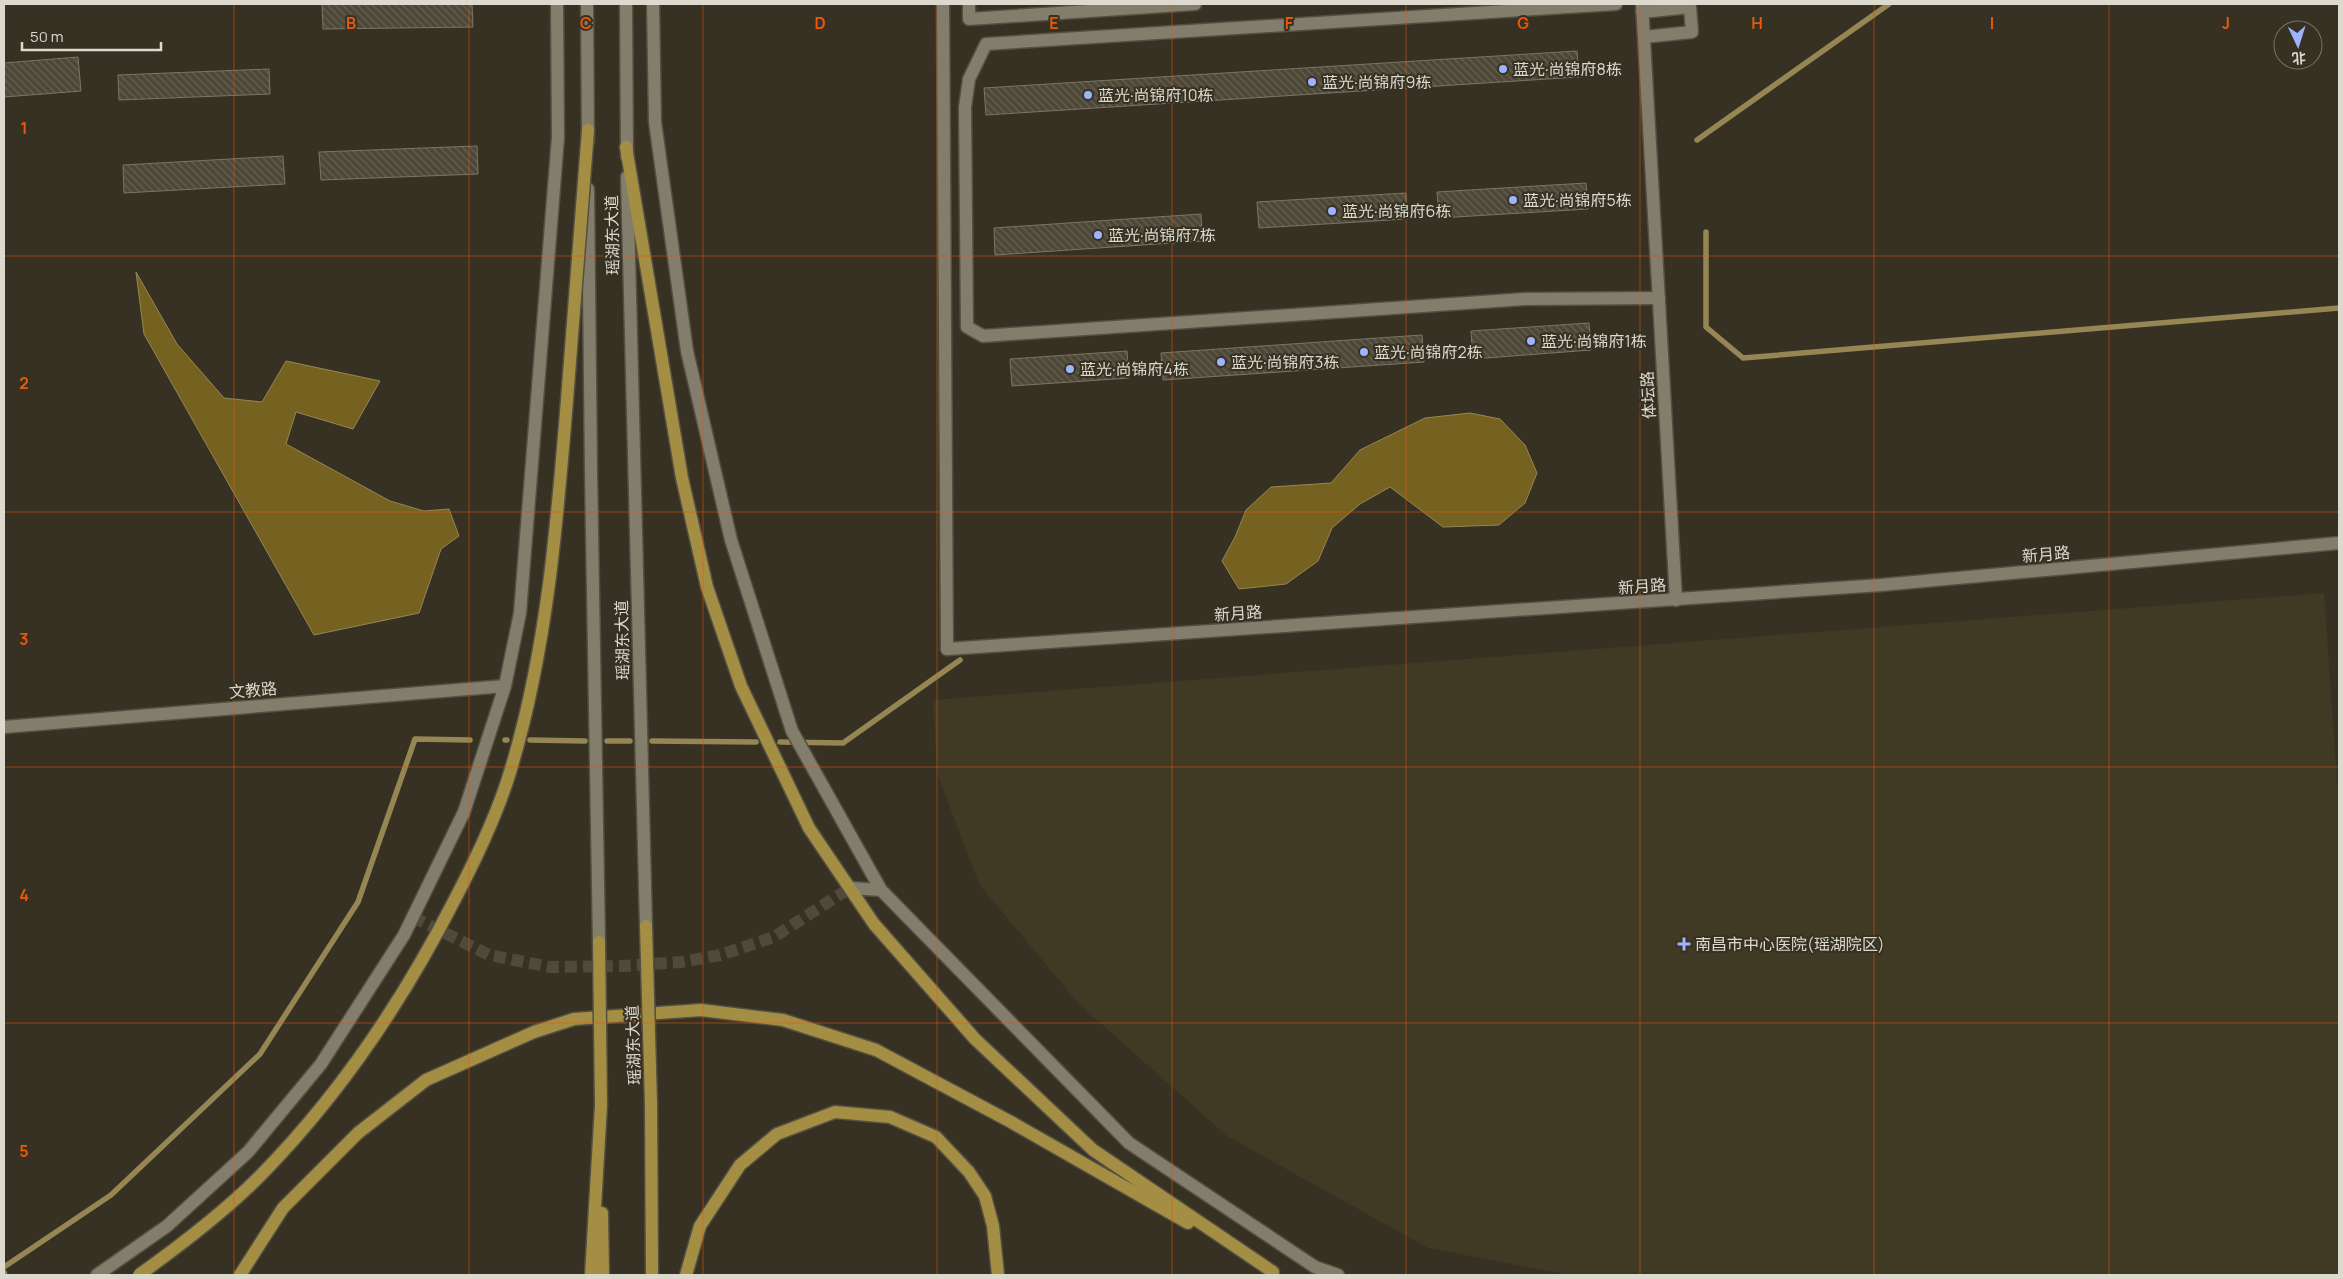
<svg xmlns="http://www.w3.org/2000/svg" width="2343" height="1279" viewBox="0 0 2343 1279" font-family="Manrope,'Noto Sans SC',sans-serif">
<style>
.built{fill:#403923}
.water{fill:#766220;stroke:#958654}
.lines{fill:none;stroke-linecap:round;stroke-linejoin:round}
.stream{stroke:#958654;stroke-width:5.5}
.building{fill:url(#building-back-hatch);stroke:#7c7664}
.street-tunnel{stroke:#4f4a3c;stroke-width:12;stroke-dasharray:12 6;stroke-linecap:butt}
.street-casing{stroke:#534f41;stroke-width:15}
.secondary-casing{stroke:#534f41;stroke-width:15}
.primary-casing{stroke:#534f41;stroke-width:15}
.street{stroke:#837d6c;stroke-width:12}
.secondary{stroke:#837d6c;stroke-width:12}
.primary{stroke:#a48e44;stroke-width:12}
.primary-bridge-casing{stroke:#534f41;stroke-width:15;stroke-linecap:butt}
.primary-bridge{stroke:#a48e44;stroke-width:12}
.grid{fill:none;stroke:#e8590c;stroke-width:1;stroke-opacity:0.55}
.poi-dot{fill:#9eb3fd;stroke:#363122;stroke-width:2}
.labels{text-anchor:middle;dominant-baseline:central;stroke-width:4;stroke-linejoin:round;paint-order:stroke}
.poi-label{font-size:16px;fill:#dcd9cf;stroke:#363122;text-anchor:start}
.street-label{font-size:16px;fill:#dcd9cf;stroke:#363122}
.grid-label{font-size:16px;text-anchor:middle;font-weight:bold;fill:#e8590c;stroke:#363122;stroke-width:4;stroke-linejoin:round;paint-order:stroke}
</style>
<defs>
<pattern id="building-back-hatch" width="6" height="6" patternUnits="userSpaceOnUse" patternTransform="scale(1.25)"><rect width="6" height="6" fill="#4c4736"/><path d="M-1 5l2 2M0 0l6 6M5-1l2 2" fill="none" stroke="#656152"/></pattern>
</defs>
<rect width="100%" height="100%" fill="#363122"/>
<!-- built -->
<path class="built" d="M2324 593 2339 809V1275H1570L1428 1248 1227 1136 1079 1004 979 884 937 773 933 700Z"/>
<!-- water -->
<path class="water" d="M136 272 177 344 224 398 262 402 286 361 380 381 353 429 296 412 286 444 390 501 424 511 449 509 459 536 441 549 419 613 314 635 144 334Z
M1470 413 1500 419 1525 445 1537 473 1525 503 1499 525 1443 527 1390 487 1360 504 1332 528 1318 561 1286 584 1239 589 1222 561 1235 537 1246 510 1271 487 1331 483 1360 450 1425 418Z"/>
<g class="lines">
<!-- stream -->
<path class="stream" d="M1697 140 1889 4
M1706 232V327L1743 358 2339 308
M505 740H507
M530 740 585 741
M607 741H630
M652 741 756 742
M780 742 843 743 960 660
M4 1267 111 1195 260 1054 358 902 415 739 470 740
M4 1272 5 1275"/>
</g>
<!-- building -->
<path class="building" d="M322 4H472L473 27 323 29Z
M1577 51 1579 77 986 115 984 88Z
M78 57 81 91 4 97V63Z
M269 69 270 94 119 100 118 75Z
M477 146 478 174 321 180 319 152Z
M283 156 285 184 124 193 123 165Z
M1586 183 1588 209 1439 218 1437 192Z
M1406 193 1407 219 1259 228 1257 202Z
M1201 214 1202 241 995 255 994 228Z
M1589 323 1591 350 1473 359 1471 331Z
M1422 335 1424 362 1163 380 1161 353Z
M1127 351 1129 378 1012 386 1010 359Z"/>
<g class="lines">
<!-- street-tunnel -->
<path class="street-tunnel" d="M413 917 489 955 550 967 623 966 681 962 720 955 774 937 850 888"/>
<defs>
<path id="street" d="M653 4 655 122 687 351 731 540 792 731 881 890
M969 4V19L1195 4
M1616 4 986 44 969 79 965 107 967 327 983 336 1525 299 1659 298
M947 649 1881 585 2339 543
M4 727 505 686
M850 888 881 890 1129 1143 1315 1267 1338 1275
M97 1275 167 1226 248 1152 321 1064 404 935 464 812 505 686 520 613 558 137 557 4"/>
<path id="secondary" d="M587 4 588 141
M626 4 627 157
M943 4 947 649
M1642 4 1676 600
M1642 12 1690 7 1692 32 1644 37
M627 177 646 926
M588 189 591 473 599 942"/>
<path id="primary" d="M626 147 682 478 707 587 741 686 809 828 874 924 975 1039 1093 1150 1273 1272
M651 1104 652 1275
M602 1213 603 1275
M240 1275 283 1208 358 1133 426 1080 534 1032 574 1019 701 1010 783 1020 876 1050 1011 1122 1188 1223
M591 1275 601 1105
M686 1275 700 1226 740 1165 777 1134 835 1112 890 1117 936 1137 969 1172 985 1196 993 1226 998 1275"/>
</defs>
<!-- street casing -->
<use href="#street" class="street-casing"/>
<!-- secondary casing -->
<use href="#secondary" class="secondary-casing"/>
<!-- primary casing -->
<use href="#primary" class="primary-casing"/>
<!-- street -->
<use href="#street" class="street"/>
<!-- secondary -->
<use href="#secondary" class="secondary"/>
<!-- primary -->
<use href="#primary" class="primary"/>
<defs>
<path id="primary-bridge" d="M646 926 651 1104
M599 942 601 1105
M139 1275C181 1245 222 1214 259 1177 339 1096 403 1001 455 899 476 859 498 813 511 769 547 649 557 524 567 400 574 310 581 220 588 130"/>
</defs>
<!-- primary-bridge casing -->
<use href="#primary-bridge" class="primary-bridge-casing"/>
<!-- primary-bridge -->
<use href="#primary-bridge" class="primary-bridge"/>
</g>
<!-- grid -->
<path class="grid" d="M234 4V1275M469 4V1275M703 4V1275M937 4V1275M1172 4V1275M1406 4V1275M1640 4V1275M1874 4V1275M2109 4V1275M4 256H2339M4 512H2339M4 767H2339M4 1023H2339"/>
<!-- markers -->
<g class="poi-dot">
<circle cx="1503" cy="69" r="5"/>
<circle cx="1312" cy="82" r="5"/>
<circle cx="1088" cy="95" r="5"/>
<circle cx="1513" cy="200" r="5"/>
<circle cx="1332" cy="211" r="5"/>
<circle cx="1098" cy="235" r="5"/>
<circle cx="1531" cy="341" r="5"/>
<circle cx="1364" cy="352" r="5"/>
<circle cx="1221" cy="362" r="5"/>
<circle cx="1070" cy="369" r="5"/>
<path d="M1681.5 936.5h5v5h5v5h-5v5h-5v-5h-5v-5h5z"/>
</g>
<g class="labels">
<!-- poi labels -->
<g class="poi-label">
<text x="1513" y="69">蓝光·尚锦府8栋</text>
<text x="1322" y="82">蓝光·尚锦府9栋</text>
<text x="1098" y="95">蓝光·尚锦府10栋</text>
<text x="1523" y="200">蓝光·尚锦府5栋</text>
<text x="1342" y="211">蓝光·尚锦府6栋</text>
<text x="1108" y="235">蓝光·尚锦府7栋</text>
<text x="1541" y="341">蓝光·尚锦府1栋</text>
<text x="1374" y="352">蓝光·尚锦府2栋</text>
<text x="1231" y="362">蓝光·尚锦府3栋</text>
<text x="1080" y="369">蓝光·尚锦府4栋</text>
<text x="1695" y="944">南昌市中心医院(瑶湖院区)</text>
</g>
<!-- street labels -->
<g class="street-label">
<text transform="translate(612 235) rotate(-91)">瑶湖东大道</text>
<text transform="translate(1648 395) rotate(-93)">体坛路</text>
<text transform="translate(2046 554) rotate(-5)">新月路</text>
<text transform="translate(1642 586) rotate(-4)">新月路</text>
<text transform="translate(1238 613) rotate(-4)">新月路</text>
<text transform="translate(622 640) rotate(-91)">瑶湖东大道</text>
<text transform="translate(253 690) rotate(-5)">文教路</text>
<text transform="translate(633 1045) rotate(-92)">瑶湖东大道</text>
</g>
</g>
<g class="grid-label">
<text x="351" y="29">B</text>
<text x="586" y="29">C</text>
<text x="820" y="29">D</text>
<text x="1054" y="29">E</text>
<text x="1289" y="29">F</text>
<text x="1523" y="29">G</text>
<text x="1757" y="29">H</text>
<text x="1992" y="29">I</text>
<text x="2226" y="29">J</text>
<text x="24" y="134">1</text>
<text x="24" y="389">2</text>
<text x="24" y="645">3</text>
<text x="24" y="901">4</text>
<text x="24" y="1157">5</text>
</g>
<!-- border -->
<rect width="2343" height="1279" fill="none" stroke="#dcd9cf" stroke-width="10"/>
<!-- north arrow -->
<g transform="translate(2298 45) rotate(176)"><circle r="24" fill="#363122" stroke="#787467"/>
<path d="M0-4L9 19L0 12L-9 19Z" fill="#9eb3fd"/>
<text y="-8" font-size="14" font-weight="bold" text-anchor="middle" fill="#dcd9cf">北</text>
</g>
<!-- scale -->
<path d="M22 42v8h139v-8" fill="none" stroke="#dcd9cf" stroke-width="2.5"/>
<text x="30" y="42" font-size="15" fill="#dcd9cf" stroke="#363122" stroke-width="4" paint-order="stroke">50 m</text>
</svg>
